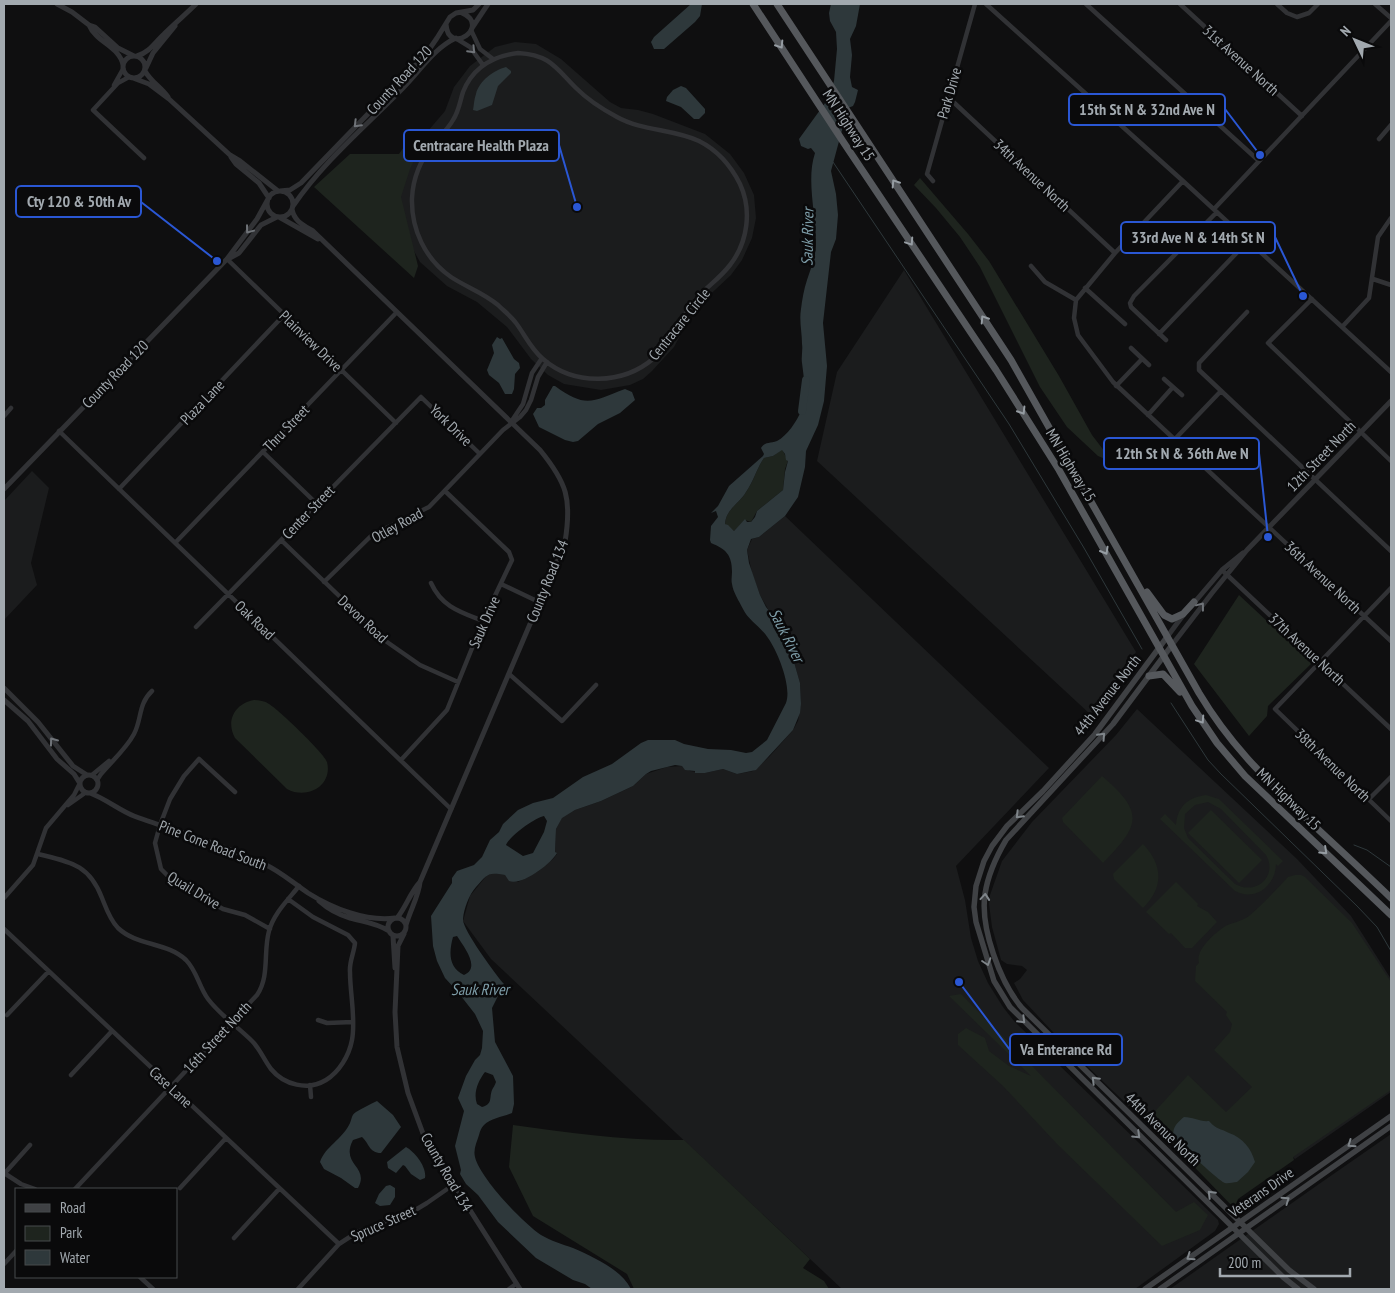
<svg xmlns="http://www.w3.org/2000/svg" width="1395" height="1293" viewBox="0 0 1395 1293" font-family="'PT Sans Narrow',sans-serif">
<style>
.built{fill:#1b1c1d}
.green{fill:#1e241e;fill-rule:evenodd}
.water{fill:#2e383b;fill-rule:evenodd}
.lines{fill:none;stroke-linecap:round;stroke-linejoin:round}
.stream{stroke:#2e383b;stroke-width:1}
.river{stroke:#2e383b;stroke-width:8}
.minor{stroke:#313235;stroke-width:4.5}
.tertiary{stroke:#313235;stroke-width:5}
.secondary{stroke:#3f4144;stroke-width:5.5}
.trunk{stroke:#55585c;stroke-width:7}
.oneway{stroke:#969da3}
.oneway2{stroke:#6f7378}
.oneway3{stroke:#7f858a}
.labels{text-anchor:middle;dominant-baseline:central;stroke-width:5;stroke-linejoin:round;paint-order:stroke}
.street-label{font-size:15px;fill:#a2a9af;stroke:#0a0a0b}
.water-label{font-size:16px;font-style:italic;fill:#7d9ca7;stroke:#0a0a0b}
.leader{fill:none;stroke:#2a57d4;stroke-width:2}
.callout-dot{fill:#2a57d4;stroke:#0a0a0b;stroke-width:2}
.callout{fill:#0a0a0b;stroke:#2a57d4;stroke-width:2}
.callout-label{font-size:16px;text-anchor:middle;font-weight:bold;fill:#a2a9af}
</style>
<rect width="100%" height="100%" fill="#0f0f10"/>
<!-- built -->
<path class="built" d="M515 42 536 44 561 59 610 102 621 108 638 110 653 114 705 134 730 154 744 173 754 195 756 218 752 238 742 260 731 275 701 303 691 315 674 347 652 371 643 379 630 385 601 390 564 384 548 375 531 359 507 327 477 302 447 286 420 262 404 233 396 196 416 145 445 111 454 87 470 66 495 47Z
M904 270 1136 652 1091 715 817 461 837 372Z
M32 471 49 488 31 563 37 585 4 620V501Z
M785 516 1049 768 956 866 965 900 971 938 978 961 988 983 1003 1007 1014 1021 1218 1220 1219 1224 1215 1231 1135 1289H842L491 959 463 921 470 896 487 875 494 873 505 875 518 882 537 872 553 859 557 854 555 852 556 829 562 817 575 810 601 801 633 786 646 774 667 767 682 766 690 771 705 773 723 769 737 774 753 771 769 757 793 730 798 721 801 704 800 683 790 648 760 595 752 573 747 550 752 539 759 537Z
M1137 709 1297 859 1351 916 1391 979V1092L1295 1159 1245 1111 1192 1165 1144 1116 1135 1112 1067 1047 1023 1000 1014 983 1020 979 1027 970 1022 966 1007 964 1001 960 992 927 989 904 990 895 1002 861 1032 822 1116 735Z
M1391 1134V1289H1170L1319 1184Z"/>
<!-- green -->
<path class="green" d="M410 138 422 144 410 169 401 197 418 266 414 278 314 187 350 154H399Z
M920 178 968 234 989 261 1059 376 1092 435 1105 452 1124 467 1098 456 1067 427 1040 387 980 267 960 237 936 208 914 185Z
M782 449 788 461 785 469 783 490 757 511 751 522 745 520 734 531 725 524C726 509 739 504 746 492 753 482 756 471 762 461L764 458 773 456Z
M1239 595 1312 663 1268 706 1267 716 1249 736 1194 664Z
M254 700C259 700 265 701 269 704 278 709 325 754 327 762 333 786 307 800 287 789L235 738C225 720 236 703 254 700Z
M1102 776C1145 813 1140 825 1103 863L1063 822 1062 818Z
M1206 795 1219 799 1283 861 1278 866 1276 864C1276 885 1255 902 1235 891L1160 819 1165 814 1176 825C1177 807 1188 797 1206 795ZM1208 802 1221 809 1266 855C1278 876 1256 896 1235 884L1188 838 1184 828 1185 814 1195 805Z
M1211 810 1262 860 1239 883 1188 833Z
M1143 844C1163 865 1164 887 1143 908L1114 879 1113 874Z
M1295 875H1301L1305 877 1352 923 1391 982V1090L1293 1157 1294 1160 1238 1199 1234 1208 1148 1119 1188 1075 1226 1112 1252 1087 1214 1050 1230 1032 1232 1024 1226 1015 1227 1012 1195 981 1196 966 1199 963C1195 950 1214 934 1224 927 1232 922 1241 922 1249 916 1263 904 1275 891 1288 877Z
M1176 882 1198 904 1197 906 1208 912 1217 922 1192 948H1185L1171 933 1169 934 1146 912Z
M961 994 1176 1212 1194 1202 1208 1215 1200 1230 1162 1246 1057 1144 1003 1086 958 1045V1034L966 1028 985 1038 989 1051 1009 1066 1031 1076 949 996Z
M513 1125C570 1133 626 1141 684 1140L810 1259 803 1268 824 1281 829 1289H634L627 1274 533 1216 509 1167Z"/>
<!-- water -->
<path class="water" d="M691 4H702L700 16 695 22 664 49H654L651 42 654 37Z
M831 4H860L856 26 850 39 852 55 850 77 852 87 858 90 855 102 853 106 848 108 831 171 836 194 838 215 836 239 831 252 823 323 827 366 824 401 818 425 806 451 805 467 798 497 785 516 759 537 751 539 747 550 749 563 760 595 766 607 780 624 790 648 800 683 801 704 800 713 793 730 756 770 737 774 723 769 705 773H695V771L685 770 682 766 675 765 651 771 646 774 633 786 601 801 575 810 562 818 556 829 555 852 557 853C551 864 522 886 509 881L505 875C487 872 488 874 476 887 469 895 464 908 463 919 462 929 496 975 504 984L492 1008 495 1042 513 1076 514 1104 512 1113C503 1117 491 1118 484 1125 481 1128 480 1131 479 1135 477 1142 473 1149 475 1157 480 1178 523 1223 541 1235 551 1241 562 1244 573 1248 593 1257 621 1269 631 1289H592L585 1284 573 1280 536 1258 498 1222 478 1195 466 1184 460 1174 461 1170 455 1146 464 1111 458 1098 466 1076 475 1060 480 1055 482 1048 483 1031 475 1014 457 991 445 978 437 961 433 946 431 916 452 883V878L457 871 474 865 482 857 490 840 499 832 503 824 518 810 533 803 553 798 583 777 612 764 641 743 648 740H675L684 744 708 749 731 750 746 753 752 752 767 740 786 703C792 687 778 652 768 638 761 627 748 620 743 609 739 601 733 592 732 584 731 580 732 576 732 572 732 555 726 549 711 543L710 540 711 526 718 517 716 511 711 513 718 506 729 486 763 456 764 454 761 448C765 441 770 444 777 441 787 436 797 421 801 411 807 395 804 379 802 363 801 357 803 350 802 344 802 332 799 321 801 309 802 300 804 289 807 280 811 268 816 256 816 243 816 214 806 180 815 153L811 148 808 149 801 146 799 139 828 99 834 81 837 49 836 32 830 21 829 13ZM782 450 785 454 786 460 788 461 785 472 783 490 757 511 755 517 751 522H747L745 519 734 531 728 525 725 524C726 509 739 504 746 492 753 482 756 471 762 461L764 458 773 456ZM544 816 547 821 544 832 533 853 523 856 506 845C509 837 534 818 544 816ZM457 936C464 947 481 968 464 975 448 967 449 952 453 937ZM485 1072 493 1075 496 1082C495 1085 493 1088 492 1090 489 1098 493 1104 482 1107L477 1104C473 1093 478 1081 485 1072Z
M506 67 511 71V73L498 86 492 105 477 111 473 110C474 105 474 99 476 94 479 81 494 70 506 67Z
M681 86 686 88 705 109V113L699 119H694L681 107 666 101 667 97 673 90Z
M497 337 500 339 502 338 514 359 519 363 520 368 515 374 514 389 512 394H505L499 383 489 375 487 370 494 353 492 345Z
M553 386H555C586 409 593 401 625 389L632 392 635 400 620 413 598 424 578 441 573 442 565 440 539 427 533 414 537 408H541L545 405V400Z
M377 1101 393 1115 401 1127 381 1153C369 1153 369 1143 362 1137L353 1140C340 1165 370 1166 358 1188H355L341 1178 324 1169 320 1162C325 1147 342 1139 349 1125 352 1120 351 1115 356 1112 363 1108 370 1104 377 1101Z
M1184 1117C1193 1117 1200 1122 1209 1121 1217 1130 1220 1128 1229 1133 1243 1138 1251 1148 1255 1162L1248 1172 1237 1182C1233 1182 1228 1184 1225 1183 1220 1182 1175 1140 1174 1136 1171 1128 1179 1121 1184 1117Z
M406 1147C415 1152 427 1167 425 1178L420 1180 411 1174 405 1166 403 1165 396 1173 388 1168 387 1162Z
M390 1185 395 1188V1197L390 1205 380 1206 375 1203 379 1194 386 1186Z"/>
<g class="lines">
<!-- stream -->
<path class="stream" d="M833 162 1009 424 1084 548 1142 649
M1171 703 1208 760 1221 774 1357 906 1377 927 1391 951
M1354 845 1367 850 1391 867"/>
<!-- river -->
<path class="river" d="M802 411 806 380"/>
<!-- minor -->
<path class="minor" d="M986 4 1183 181 1391 372
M1086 4 1259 161
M1180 4 1302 116
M1277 4 1287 13 1297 17 1309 13 1318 4
M1375 4 1391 18
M471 30 480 49 493 59
M457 39 470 47 483 65
M518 53C550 55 555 67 576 88 588 100 602 109 617 117 642 131 673 129 699 141 717 150 731 166 740 184 752 210 748 242 730 265 721 277 708 286 698 297 691 304 686 313 681 321 673 334 665 348 654 358 623 385 574 386 543 359 531 349 525 335 516 323 511 316 504 311 498 305 484 293 466 287 451 277 425 259 411 229 412 198 413 178 421 159 434 143 441 135 448 129 453 120 459 111 460 101 463 92 473 67 493 56 518 53Z
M129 77 118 83 93 110 144 158
M114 85 123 69
M948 97 1115 253
M1379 139 1391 125
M933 181 927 174 975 4
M1183 181 1115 253 1076 300 1074 318 1078 335 1113 382 1391 641
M1214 209 1391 21
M227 259 396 423
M1031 266 1045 282 1076 300
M1373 279 1391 285
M1085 288 1125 324
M1312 299 1268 343 1391 461
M1247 312 1199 363V370L1391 551
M1342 327 1369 298 1378 237 1391 218
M1159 334 1248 241
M1166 340 1131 307 1130 303 1134 296 1217 212
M1131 348 1149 365
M1164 379 1182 395
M1116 386 1142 359
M1148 415 1173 387
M4 416 11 408
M511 422 523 404 532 373 542 358
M59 431 451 809
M1175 439 1221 391
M263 452 317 504
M119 489 284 315
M281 540 387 642 420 665 458 682
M175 543 396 313
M1224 572 1391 729
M324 582 372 535 429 507 503 430 520 417 526 410 531 400 538 377 547 362
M431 583C442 607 460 612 483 621
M501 584 539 602
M1391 588 1275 709 1391 821
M196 627 421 397 480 454
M509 674 562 721 596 685
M401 760 447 710 483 621 512 560 509 552 445 491
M92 775 109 761
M97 780 101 774C112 761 126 749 134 734 142 719 138 704 152 691
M235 792 199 759 184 776 170 799 160 825 155 843 161 869 172 880 223 909 245 915 270 929
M1369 799 1391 777
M68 805 85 793
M38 854C70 862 89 864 102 898 106 908 110 920 118 928 137 946 167 942 186 960 197 971 199 987 208 999 220 1015 238 1027 252 1041 260 1049 264 1060 271 1069 284 1085 308 1091 326 1080 339 1072 349 1056 352 1040 356 1019 350 994 350 972 349 962 354 953 355 943L348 935 313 917 288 899
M4 898 33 865 46 828 74 795 79 785
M4 929 339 1244
M7 1015 48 972
M318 1020 327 1023 353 1022
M71 1075 112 1031
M310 1085 311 1097
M4 1173 21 1184 35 1189
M4 1174 30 1145
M180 1188 226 1138
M75 1189 257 995C270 976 263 952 269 931 274 913 288 900 299 886
M234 1238 279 1189
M4 1264 16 1251
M140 1277 153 1289
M298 1289 339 1244 359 1231 412 1212 427 1203 453 1185
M509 1289 516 1284"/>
<!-- tertiary -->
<path class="tertiary" d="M57 4 72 12 89 25 95 27 118 48 134 56
M446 24C448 57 492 26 462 13
M89 25C96 42 120 47 123 65
M472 28 488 4
M123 67a11 11 0 1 1 22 0a11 11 0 1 1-22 0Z
M137 56C150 52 155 42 164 34 175 23 186 14 196 4
M146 68 153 53 175 26
M145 71C151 82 160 86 168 97
M133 78 149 84 169 99 230 155 240 161 278 191
M231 157 236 164 259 183 269 198
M267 204a13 13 0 1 1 26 0a13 13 0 1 1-26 0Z
M280 191 290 190 301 183 426 54 437 38 450 17 456 13 473 10 479 4
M293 206C324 161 366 126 403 88 420 71 434 48 456 38
M292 209C294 221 303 225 313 231L540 450C567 483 572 499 565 542L420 882C419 895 410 911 406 925
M279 217 318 239
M228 259 239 253 261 225 277 217
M4 489 227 259 257 219 268 199
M1193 604 1222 570 1243 553
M1167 637 1184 614
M1172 645 1212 593 1247 550 1391 401
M4 688 38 722 73 766 87 775
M4 700 28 721 57 759 74 774 79 782
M80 784a9 9 0 1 1 18 0a9 9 0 1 1-18 0Z
M90 793C106 799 119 810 134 816 177 832 222 844 264 864 280 871 293 883 308 893 332 908 366 922 395 918
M319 901C328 909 339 915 350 918 364 922 377 923 389 931
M388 927a9 9 0 1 1 18 0a9 9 0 1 1-18 0Z
M397 918C406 907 410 893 420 882
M404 934 398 946 395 1012 397 1047 408 1093 425 1139 520 1289
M393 936 395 968"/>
<!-- secondary -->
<path class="secondary" d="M1167 637 1095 734 1043 791 1007 826 992 846 984 861 976 886 974 907 976 922 994 981 1010 1007 1283 1277 1298 1289
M1172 645 1113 724 1006 840C996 857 988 874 985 894 980 928 1000 982 1022 1008L1289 1270 1314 1289
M1145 1289 1391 1116
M1160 1289 1391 1126"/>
<!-- trunk -->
<path class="trunk" d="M753 4 844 143 996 370 1059 470 1192 706 1217 743 1245 776 1391 915
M777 4 1011 360 1199 693C1230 745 1266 779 1308 820 1336 846 1364 872 1391 898
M1147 592 1164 615 1172 619 1183 614 1194 602
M1149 676 1163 674 1180 692"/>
</g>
<!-- one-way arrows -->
<defs><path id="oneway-chevron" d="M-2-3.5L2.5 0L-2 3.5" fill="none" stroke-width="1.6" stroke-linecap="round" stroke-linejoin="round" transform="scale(1.25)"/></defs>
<g class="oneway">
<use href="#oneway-chevron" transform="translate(780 45) rotate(57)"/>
<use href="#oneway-chevron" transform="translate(895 183) rotate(-123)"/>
<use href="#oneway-chevron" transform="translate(910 242) rotate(56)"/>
<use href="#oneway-chevron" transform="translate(984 319) rotate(-123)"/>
<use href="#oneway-chevron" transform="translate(1022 411) rotate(58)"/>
<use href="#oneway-chevron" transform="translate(1105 551) rotate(60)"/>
<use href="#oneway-chevron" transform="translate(1201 720) rotate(56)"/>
<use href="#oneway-chevron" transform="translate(1324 851) rotate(43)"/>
</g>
<g class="oneway2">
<use href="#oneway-chevron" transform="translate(472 50) rotate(46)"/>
<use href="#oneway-chevron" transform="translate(357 124) rotate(135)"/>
<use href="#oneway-chevron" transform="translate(249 230) rotate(127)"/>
<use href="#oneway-chevron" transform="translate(1201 606) rotate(-53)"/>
<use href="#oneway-chevron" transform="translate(53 741) rotate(-126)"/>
</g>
<g class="oneway3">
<use href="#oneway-chevron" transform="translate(1102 736) rotate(-47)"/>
<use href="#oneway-chevron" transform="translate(1019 815) rotate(135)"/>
<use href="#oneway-chevron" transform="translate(985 897) rotate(-85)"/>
<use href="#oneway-chevron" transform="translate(987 962) rotate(72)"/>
<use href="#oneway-chevron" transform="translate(1022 1020) rotate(45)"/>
<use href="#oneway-chevron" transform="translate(1095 1080) rotate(-135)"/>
<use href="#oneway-chevron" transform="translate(1137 1135) rotate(44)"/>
<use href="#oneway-chevron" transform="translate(1351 1144) rotate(145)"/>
<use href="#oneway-chevron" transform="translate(1211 1194) rotate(-135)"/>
<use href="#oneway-chevron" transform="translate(1286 1200) rotate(-35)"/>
<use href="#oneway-chevron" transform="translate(1190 1257) rotate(145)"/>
</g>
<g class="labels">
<!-- street labels -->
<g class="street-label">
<text transform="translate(1241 60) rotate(42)">31st Avenue North</text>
<text transform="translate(399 80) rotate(-47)">County Road 120</text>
<text transform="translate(949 93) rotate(-74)">Park Drive</text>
<text transform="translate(849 125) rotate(57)">MN Highway 15</text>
<text transform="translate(1032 175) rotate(43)">34th Avenue North</text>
<text transform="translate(679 324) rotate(-51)">Centracare Circle</text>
<text transform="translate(311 341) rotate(44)">Plainview Drive</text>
<text transform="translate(115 374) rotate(-46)">County Road 120</text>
<text transform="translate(202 402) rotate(-46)">Plaza Lane</text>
<text transform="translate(451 425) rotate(44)">York Drive</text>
<text transform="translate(286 428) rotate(-46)">Thru Street</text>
<text transform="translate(1321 456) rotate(-46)">12th Street North</text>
<text transform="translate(1071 465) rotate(59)">MN Highway 15</text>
<text transform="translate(308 512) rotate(-46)">Center Street</text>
<text transform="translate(397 525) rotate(-29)">Otley Road</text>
<text transform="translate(1323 577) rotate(43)">36th Avenue North</text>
<text transform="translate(547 581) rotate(-68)">County Road 134</text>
<text transform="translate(363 619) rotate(43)">Devon Road</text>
<text transform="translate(255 620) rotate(44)">Oak Road</text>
<text transform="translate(484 622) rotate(-66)">Sauk Drive</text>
<text transform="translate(1307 649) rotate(43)">37th Avenue North</text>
<text transform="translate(1107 695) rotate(-52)">44th Avenue North</text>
<text transform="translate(1333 765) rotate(44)">38th Avenue North</text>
<text transform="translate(1289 799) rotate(44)">MN Highway 15</text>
<text transform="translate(213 845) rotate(21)">Pine Cone Road South</text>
<text transform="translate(194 890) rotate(31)">Quail Drive</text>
<text transform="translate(217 1037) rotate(-47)">16th Street North</text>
<text transform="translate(171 1087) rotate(43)">Case Lane</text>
<text transform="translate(1163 1129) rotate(44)">44th Avenue North</text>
<text transform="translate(447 1172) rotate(60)">County Road 134</text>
<text transform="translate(1261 1192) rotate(-35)">Veterans Drive</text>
<text transform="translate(383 1223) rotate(-24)">Spruce Street</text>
</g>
<!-- water labels -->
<g class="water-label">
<text transform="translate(807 237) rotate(-89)">Sauk River</text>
<text transform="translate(787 635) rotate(63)">Sauk River</text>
<text x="480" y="989">Sauk River</text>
</g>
</g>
<!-- callouts -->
<path class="leader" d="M1260 155L1225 109M577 207L559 145M217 261L141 202M1303 296L1275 237M1268 537L1259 453M959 982L1010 1050"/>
<g class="callout-dot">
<circle cx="1260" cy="155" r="5"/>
<circle cx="577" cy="207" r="5"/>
<circle cx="217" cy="261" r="5"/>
<circle cx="1303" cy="296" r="5"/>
<circle cx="1268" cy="537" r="5"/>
<circle cx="959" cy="982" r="5"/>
</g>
<g class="callout">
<rect x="1069" y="94" width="156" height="31" rx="5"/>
<rect x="404" y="130" width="155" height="31" rx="5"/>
<rect x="16" y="186" width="125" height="31" rx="5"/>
<rect x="1121" y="222" width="154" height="31" rx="5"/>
<rect x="1104" y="438" width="155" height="31" rx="5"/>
<rect x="1010" y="1034" width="112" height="31" rx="5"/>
</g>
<g class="callout-label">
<text x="1147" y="115">15th St N &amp; 32nd Ave N</text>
<text x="481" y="151">Centracare Health Plaza</text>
<text x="79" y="207">Cty 120 &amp; 50th Av</text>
<text x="1198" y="243">33rd Ave N &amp; 14th St N</text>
<text x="1182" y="459">12th St N &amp; 36th Ave N</text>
<text x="1066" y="1055">Va Enterance Rd</text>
</g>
<!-- border -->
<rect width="1395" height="1293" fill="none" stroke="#a2a9af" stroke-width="10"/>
<!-- legend -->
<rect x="15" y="1188" width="162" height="90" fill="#0a0a0b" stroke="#474a4d"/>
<rect x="25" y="1204" width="25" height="8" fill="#3f4144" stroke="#474a4d"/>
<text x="60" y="1213" font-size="15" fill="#a2a9af">Road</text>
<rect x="25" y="1226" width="25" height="15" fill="#1e241e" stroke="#474a4d"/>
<text x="60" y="1238" font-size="15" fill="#a2a9af">Park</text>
<rect x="25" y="1250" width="25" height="15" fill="#2e383b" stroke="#474a4d"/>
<text x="60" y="1263" font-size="15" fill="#a2a9af">Water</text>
<!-- north arrow -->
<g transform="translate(1355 40) rotate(313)" stroke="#0a0a0b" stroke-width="4" paint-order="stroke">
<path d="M0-4L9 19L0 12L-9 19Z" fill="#a2a9af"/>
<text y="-8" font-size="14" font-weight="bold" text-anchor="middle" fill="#a2a9af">N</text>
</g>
<!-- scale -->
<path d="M1220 1268v8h130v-8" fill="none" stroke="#a2a9af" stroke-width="2.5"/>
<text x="1228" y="1268" font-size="15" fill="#a2a9af" stroke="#0a0a0b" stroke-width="4" paint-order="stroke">200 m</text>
</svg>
